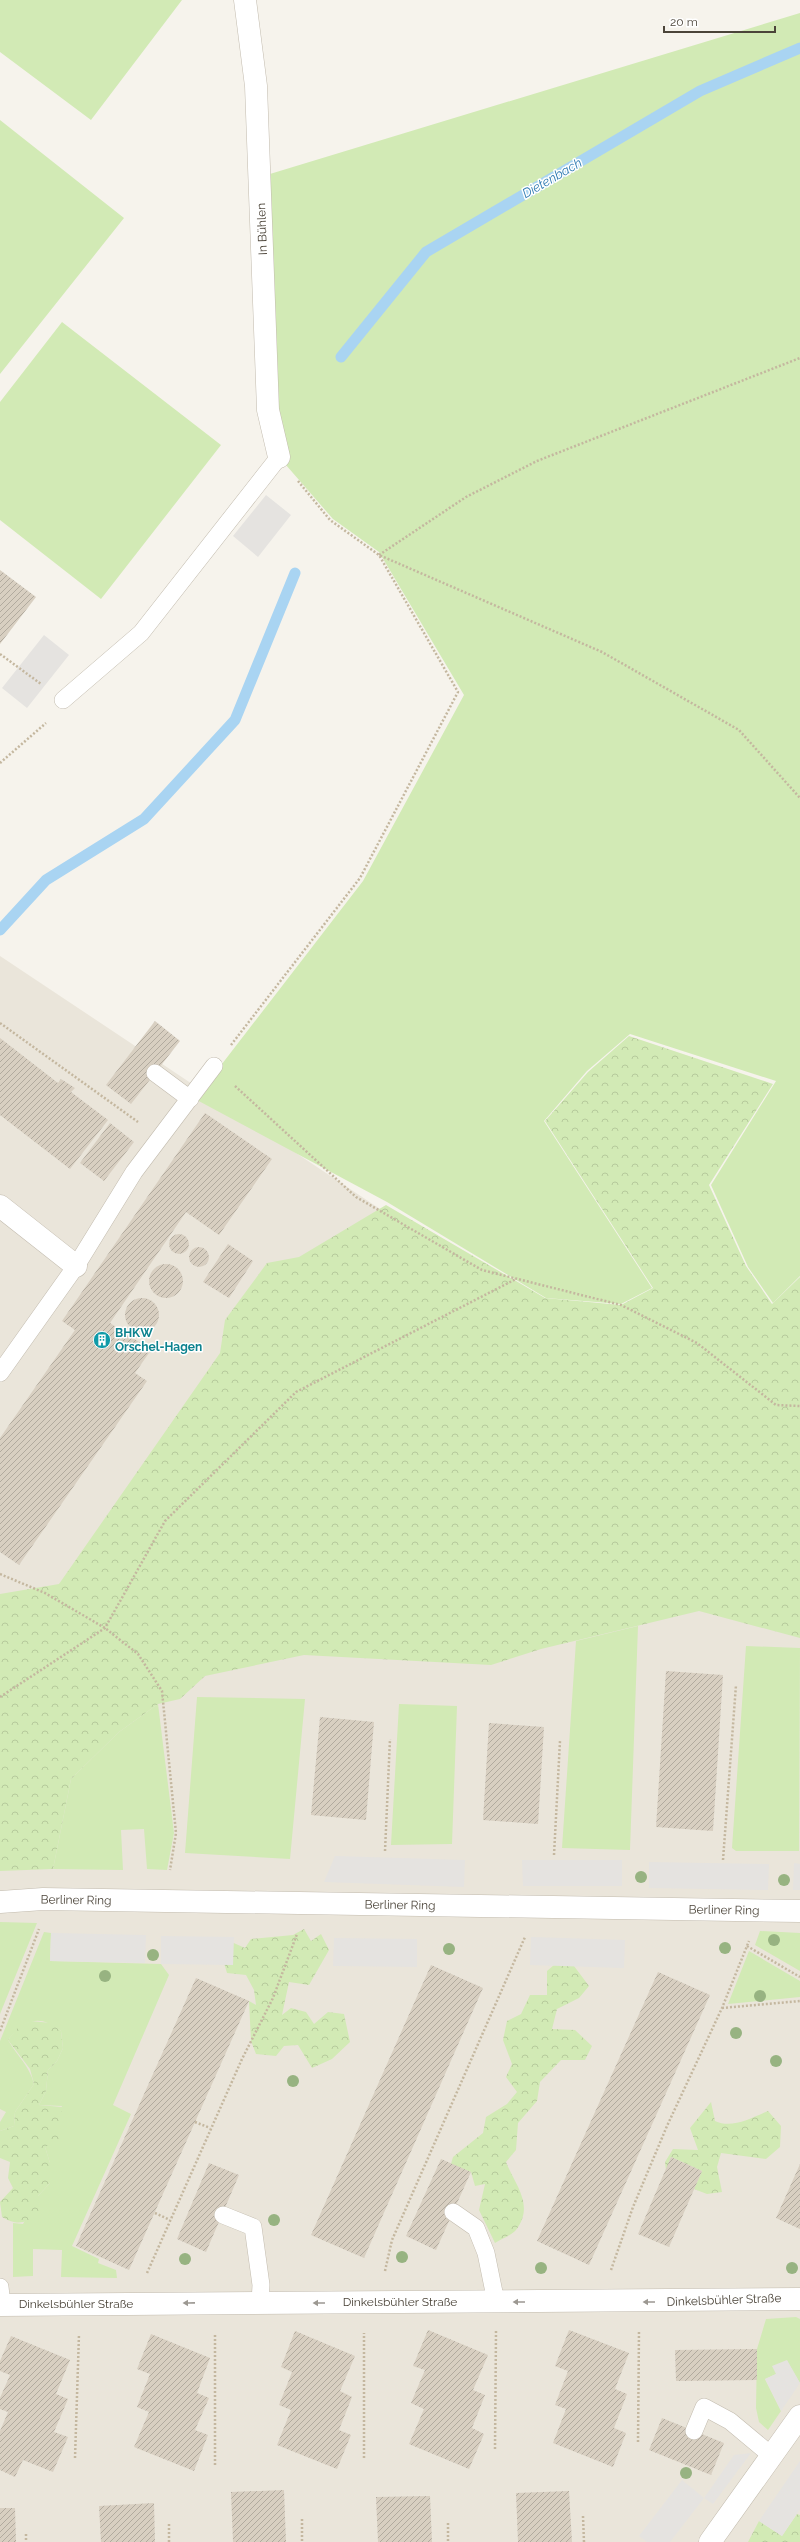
<svg xmlns="http://www.w3.org/2000/svg" width="800" height="2542" viewBox="0 0 800 2542" font-family="Raleway,sans-serif">
<style>
.residential{fill:#eae5da}
.green{fill:#d2eab5}
.forest{fill:url(#forest-crowns)}
.parking{fill:#e5e3e0}
.lines{fill:none;stroke-linecap:round;stroke-linejoin:round}
.stream{stroke:#a9d4f2;stroke-width:11}
.building{fill:url(#building-hatch)}
.lane-casing{stroke:#c2bbae;stroke-width:18}
.street-casing{stroke:#c2bbae;stroke-width:23}
.path{stroke:#c4b79f;stroke-width:2.5;stroke-dasharray:2 2;stroke-linecap:butt}
.lane{stroke:#fff;stroke-width:17}
.street{stroke:#fff;stroke-width:22}
.tree{fill:#97b381}
.oneway{fill:#9c9892}
.labels{text-anchor:middle;dominant-baseline:central;stroke-width:3;stroke-linejoin:round;paint-order:stroke}
.street-label{font-size:12px;fill:#4b4439;stroke:#fff}
.culture-label{font-size:12px;font-weight:bold;fill:#0d838f;stroke:#fff;text-anchor:start}
.water-label{font-size:13px;font-style:italic;fill:#2e7ab2;stroke:#fff}
</style>
<defs>
<pattern id="forest-crowns" width="20" height="18" patternUnits="userSpaceOnUse"><rect width="20" height="18" fill="#d2eab5"/><path d="M2 6a3 3 0 1 1 6 0M12 15a3 3 0 1 1 6 0" fill="none" stroke="#b6ca9c"/></pattern>
<pattern id="building-hatch" width="6" height="6" patternUnits="userSpaceOnUse"><rect width="6" height="6" fill="#d8cfc1"/><path d="M-1 1l2-2M0 6l6-6M5 7l2-2" fill="none" stroke="#b1aa9e"/></pattern>
</defs>
<rect width="100%" height="100%" fill="#f6f3ec"/>
<!-- residential -->
<path class="residential" d="M0 956 727 1440 800 1472V2542H0Z"/>
<!-- green -->
<path class="green" d="M0 0H182L91 120 0 52Z
M800 13V1276L773 1303 748 1267 711 1185 776 1081 630 1034 587 1071 544 1121 652 1288 621 1304 546 1298 387 1202 195 1099 363 881 464 695 379 552 333 519 279 457 260 177Z
M0 120 124 218 0 374Z
M62 322 221 445 101 599 0 520V402Z
M638 1626 630 1850 562 1848 576 1641Z
M746 1646 800 1648 799 1851H736L732 1848Z
M197 1697 305 1699 290 1859 185 1853Z
M158 1704 174 1833 167 1870 147 1869 144 1829 121 1830 123 1870 53 1869 71 1779 119 1732Z
M399 1704 457 1706 452 1844 391 1845Z
M0 1922 37 1923 0 2014Z
M760 1931 800 1933V1971L755 1945Z
M44 1932 51 1933 50 1961 161 1964 169 1975 113 2105 131 2114 72 2246 99 2259 98 2263 116 2270 117 2278 61 2277 62 2250 33 2249V2276L13 2277V2223L23 2224 38 2196 50 2183V2163L45 2147 62 2106 39 2105 46 2091 48 2070 57 2061 63 2048 61 2031C39 2013 24 2020 8 2040 18 2057 29 2065 34 2084L15 2112 14 2126 0 2131V2122L6 2112 0 2109V2041Z
M749 1951 800 1981V1997L728 2004Z
M796 2317 800 2319V2383L787 2361 776 2374 765 2379 781 2411 768 2430 759 2422 756 2408 757 2349 766 2319Z"/>
<!-- forest -->
<path class="forest" d="M629 1036 773 1084 709 1185 746 1266 772 1304 800 1277V1638L699 1611 541 1649 491 1665 304 1655 205 1676 180 1699 158 1704 119 1732 71 1779 53 1869 0 1871V1594L59 1584 220 1353 225 1320 267 1263 299 1257 386 1205 545 1298 621 1305 653 1288 545 1121 588 1072Z
M304 1929 311 1941 321 1934 329 1950 309 1985 289 1982 282 2015 291 2008 306 2012 314 2024 328 2012 344 2014 350 2042 332 2059 312 2068 298 2045 284 2046 276 2056 256 2054 251 2041 249 2001 256 2005 254 1990 246 1975 227 1973 222 1956 227 1940 245 1948 251 1939 293 1935Z
M562 1958 574 1966 589 1986 579 1998 557 2009 552 2029 575 2030 592 2046 585 2060H561L540 2082 537 2101 518 2123 516 2150 506 2162C515 2185 535 2205 516 2230 512 2235 501 2239 495 2243L479 2210 485 2184 475 2186 471 2172 451 2164 453 2157 483 2133 486 2117 507 2104 517 2092 506 2077 512 2064 503 2040 507 2021 521 2014 530 1995H547V1971Z
M31 2021 51 2023 61 2031 63 2048 57 2061 48 2070 46 2091 39 2105 62 2107 59 2140 45 2147 50 2163V2183L38 2196 39 2215C24 2223 18 2226 2 2217L0 2202 13 2188 8 2178 10 2162 0 2158V2131L14 2126 15 2112 34 2084 30 2069 8 2040 19 2026Z
M711 2102 715 2121C732 2129 751 2118 768 2111L781 2126 780 2147 766 2159 721 2153 717 2167 722 2192 707 2194 694 2189 702 2171 671 2157 666 2171 665 2162 673 2149 698 2150 690 2128Z
M797 2514 800 2515V2542H748L759 2521 782 2536Z"/>
<!-- parking -->
<path class="parking" d="M266 495 291 515 258 557 233 536Z
M44 635 69 655 27 708 2 688Z
M335 1856 465 1860 464 1887 324 1882Z
M522 1860H622V1886H523Z
M649 1862 769 1864 768 1890 649 1888Z
M794 1863 800 1864V1890H793Z
M51 1933 146 1935 145 1963 50 1961Z
M161 1936 234 1937 233 1965 161 1964Z
M531 1937 625 1940 624 1968 530 1965Z
M334 1938 417 1939V1967L333 1966Z
M787 2360 800 2383 781 2411 765 2379 776 2374 772 2366Z
M751 2453 713 2504 704 2498 670 2542H647L639 2536 682 2480 704 2498 734 2455Z
M800 2461V2509L782 2536 759 2521Z"/>
<g class="lines">
<!-- stream -->
<path class="stream" d="M341 357 426 252 700 91 800 48
M0 930 46 880 144 819 235 720 295 573"/>
</g>
<!-- building -->
<path class="building" d="M0 570 36 597 0 644Z
M155 1021 180 1041 131 1104 106 1085Z
M0 1038 58 1083 61 1079 75 1088 71 1092 108 1120 70 1169 0 1115Z
M205 1113 272 1159 219 1235 186 1212 110 1323 151 1350 135 1373 147 1381 19 1565 0 1552V1438L75 1330 62 1321Z
M110 1123 134 1142 104 1181 80 1163Z
M169 1244a10 10 0 1 1 20 0a10 10 0 1 1-20 0Z
M228 1244 253 1261 229 1298 203 1282Z
M189 1257a10 10 0 1 1 20 0a10 10 0 1 1-20 0Z
M149 1281a17 17 0 1 1 34 0a17 17 0 1 1-34 0Z
M125 1315a17 17 0 1 1 34 0a17 17 0 1 1-34 0Z
M666 1671 723 1675 713 1831 656 1827Z
M320 1717 374 1722 366 1820 311 1815Z
M489 1723 544 1727 538 1824 483 1820Z
M431 1965 483 1988 364 2258 311 2235Z
M658 1972 710 1995 589 2265 537 2241Z
M196 1978 249 2001 129 2270 76 2246Z
M671 2157 702 2171 669 2247 638 2234Z
M441 2159 471 2172 436 2250 406 2236Z
M209 2163 239 2175 206 2252 177 2239Z
M800 2164V2229L776 2218Z
M428 2330 488 2355 473 2390 485 2395 472 2428 484 2434 469 2469 409 2444 424 2409 411 2403 425 2370 413 2366Z
M569 2330 629 2353 615 2389 627 2394 614 2428 626 2433 613 2467 553 2443 566 2409 555 2405 568 2371 555 2366Z
M295 2331 355 2356 340 2391 352 2397 339 2430 351 2435 337 2469 277 2445 291 2410 279 2405 292 2372 281 2367Z
M151 2334 210 2358 197 2393 209 2398 195 2430 208 2435 194 2471 134 2447 149 2412 137 2407 150 2374 137 2369Z
M11 2336 70 2360 56 2394 68 2399 54 2432 68 2437 53 2472 23 2460 15 2477 0 2470V2431L8 2412 0 2409V2398L10 2375 0 2371V2361Z
M757 2349V2380L676 2381 675 2350Z
M662 2418 724 2443 711 2475 649 2450Z
M284 2490 286 2542H233L231 2492Z
M569 2491 572 2542H518L516 2493Z
M430 2496 432 2542H378L376 2497Z
M154 2503 155 2542H101L99 2506Z
M0 2508H15L16 2542H0Z"/>
<g class="lines">
<defs>
<path id="lane" d="M63 700 141 633 279 457
M155 1073 190 1099
M0 1373 76 1266 134 1172 214 1066
M453 2212 476 2228 486 2253 496 2302
M223 2215 253 2227 261 2285 260 2303
M0 2287 2 2305
M694 2431 704 2407 730 2421 772 2456"/>
<path id="street" d="M245 0 256 86 268 410 279 457
M0 1206 76 1266
M0 1902 43 1899 800 1911
M0 2305 800 2299
M710 2542 800 2416"/>
</defs>
<!-- lane casing -->
<use href="#lane" class="lane-casing"/>
<!-- street casing -->
<use href="#street" class="street-casing"/>
<!-- path -->
<path class="path" d="M298 481 330 520 379 555 602 652 739 730 800 798
M379 555 466 497 537 461 800 358
M0 654 41 684
M0 763 46 723
M0 1023 138 1122
M231 1045 360 878 458 692 379 555
M235 1086 356 1197 482 1270 621 1305 697 1343 776 1405 800 1406
M0 1574 45 1593 105 1628 138 1654 162 1691 176 1833 170 1870
M0 1697 105 1628 165 1521 296 1392 516 1279
M385 1851 390 1739
M554 1855 560 1741
M723 1860 736 1685
M747 1946 800 1977
M722 2008 800 2001
M0 2031 39 1929
M195 2122 210 2128
M155 2213 170 2220
M611 2270 633 2207 667 2126 722 2008 749 1941
M385 2271 392 2240 525 1937
M147 2273 242 2059 273 1998 297 1934
M638 2442 639 2330
M495 2449 496 2331
M75 2458 79 2334
M364 2458V2333
M215 2465V2333
M583 2516 584 2542
M302 2519V2542
M448 2523V2542
M169 2524V2542
M26 2534V2542"/>
<!-- lane -->
<use href="#lane" class="lane"/>
<!-- street -->
<use href="#street" class="street"/>
</g>
<!-- trees -->
<g class="tree">
<circle cx="641" cy="1877" r="6"/>
<circle cx="784" cy="1880" r="6"/>
<circle cx="774" cy="1940" r="6"/>
<circle cx="725" cy="1948" r="6"/>
<circle cx="449" cy="1949" r="6"/>
<circle cx="153" cy="1955" r="6"/>
<circle cx="105" cy="1976" r="6"/>
<circle cx="760" cy="1996" r="6"/>
<circle cx="736" cy="2033" r="6"/>
<circle cx="776" cy="2061" r="6"/>
<circle cx="293" cy="2081" r="6"/>
<circle cx="274" cy="2220" r="6"/>
<circle cx="402" cy="2257" r="6"/>
<circle cx="185" cy="2259" r="6"/>
<circle cx="541" cy="2268" r="6"/>
<circle cx="792" cy="2268" r="6"/>
<circle cx="686" cy="2473" r="6"/>
</g>
<!-- one-way arrows -->
<defs><path id="oneway-solid" d="M-6-.8H1V-3.2L6.5 0L1 3.2V.8H-6Z"/></defs>
<g class="oneway">
<use href="#oneway-solid" transform="translate(519 2302) rotate(180)"/>
<use href="#oneway-solid" transform="translate(649 2302) rotate(180)"/>
<use href="#oneway-solid" transform="translate(189 2303) rotate(179)"/>
<use href="#oneway-solid" transform="translate(319 2303) rotate(180)"/>
</g>
<!-- icons -->
<defs>
<symbol id="building-disc" viewBox="-11 -11 22 22"><circle r="9.5" fill="#0f9aa8" stroke="#fff"/><path d="M-4-6H4V6H1V3H-1V6H-4ZM-2.5-4.3h1.7v1.8h-1.7ZM.8-4.3h1.7v1.8H.8ZM-2.5-1h1.7V.8h-1.7ZM.8-1h1.7V.8H.8Z" fill="#fff"/></symbol>
</defs>
<g fill-rule="evenodd">
<use href="#building-disc" x="92" y="1330" width="20" height="20"/>
</g>
<g class="labels">
<!-- street labels -->
<g class="street-label">
<text transform="translate(262 229) rotate(-92)">In Bühlen</text>
<text transform="translate(76 1900) rotate(1)">Berliner Ring</text>
<text transform="translate(400 1905) rotate(1)">Berliner Ring</text>
<text transform="translate(724 1910) rotate(1)">Berliner Ring</text>
<text transform="translate(724 2300) rotate(-2)">Dinkelsbühler Straße</text>
<text x="400" y="2302">Dinkelsbühler Straße</text>
<text x="76" y="2304">Dinkelsbühler Straße</text>
</g>
<!-- culture labels -->
<g class="culture-label">
<text x="115" y="1333">BHKW<tspan x="115" dy="14">Orschel-Hagen</tspan></text>
</g>
<!-- water labels -->
<g class="water-label">
<text transform="translate(552 178) rotate(-30)">Dietenbach</text>
</g>
</g>
<!-- scale -->
<path d="M664 26v6h111v-6" fill="none" stroke="#4b4439" stroke-width="2"/>
<text x="670" y="26" font-size="12" fill="#4b4439" stroke="#ffffff" stroke-width="3" paint-order="stroke">20 m</text>
</svg>
